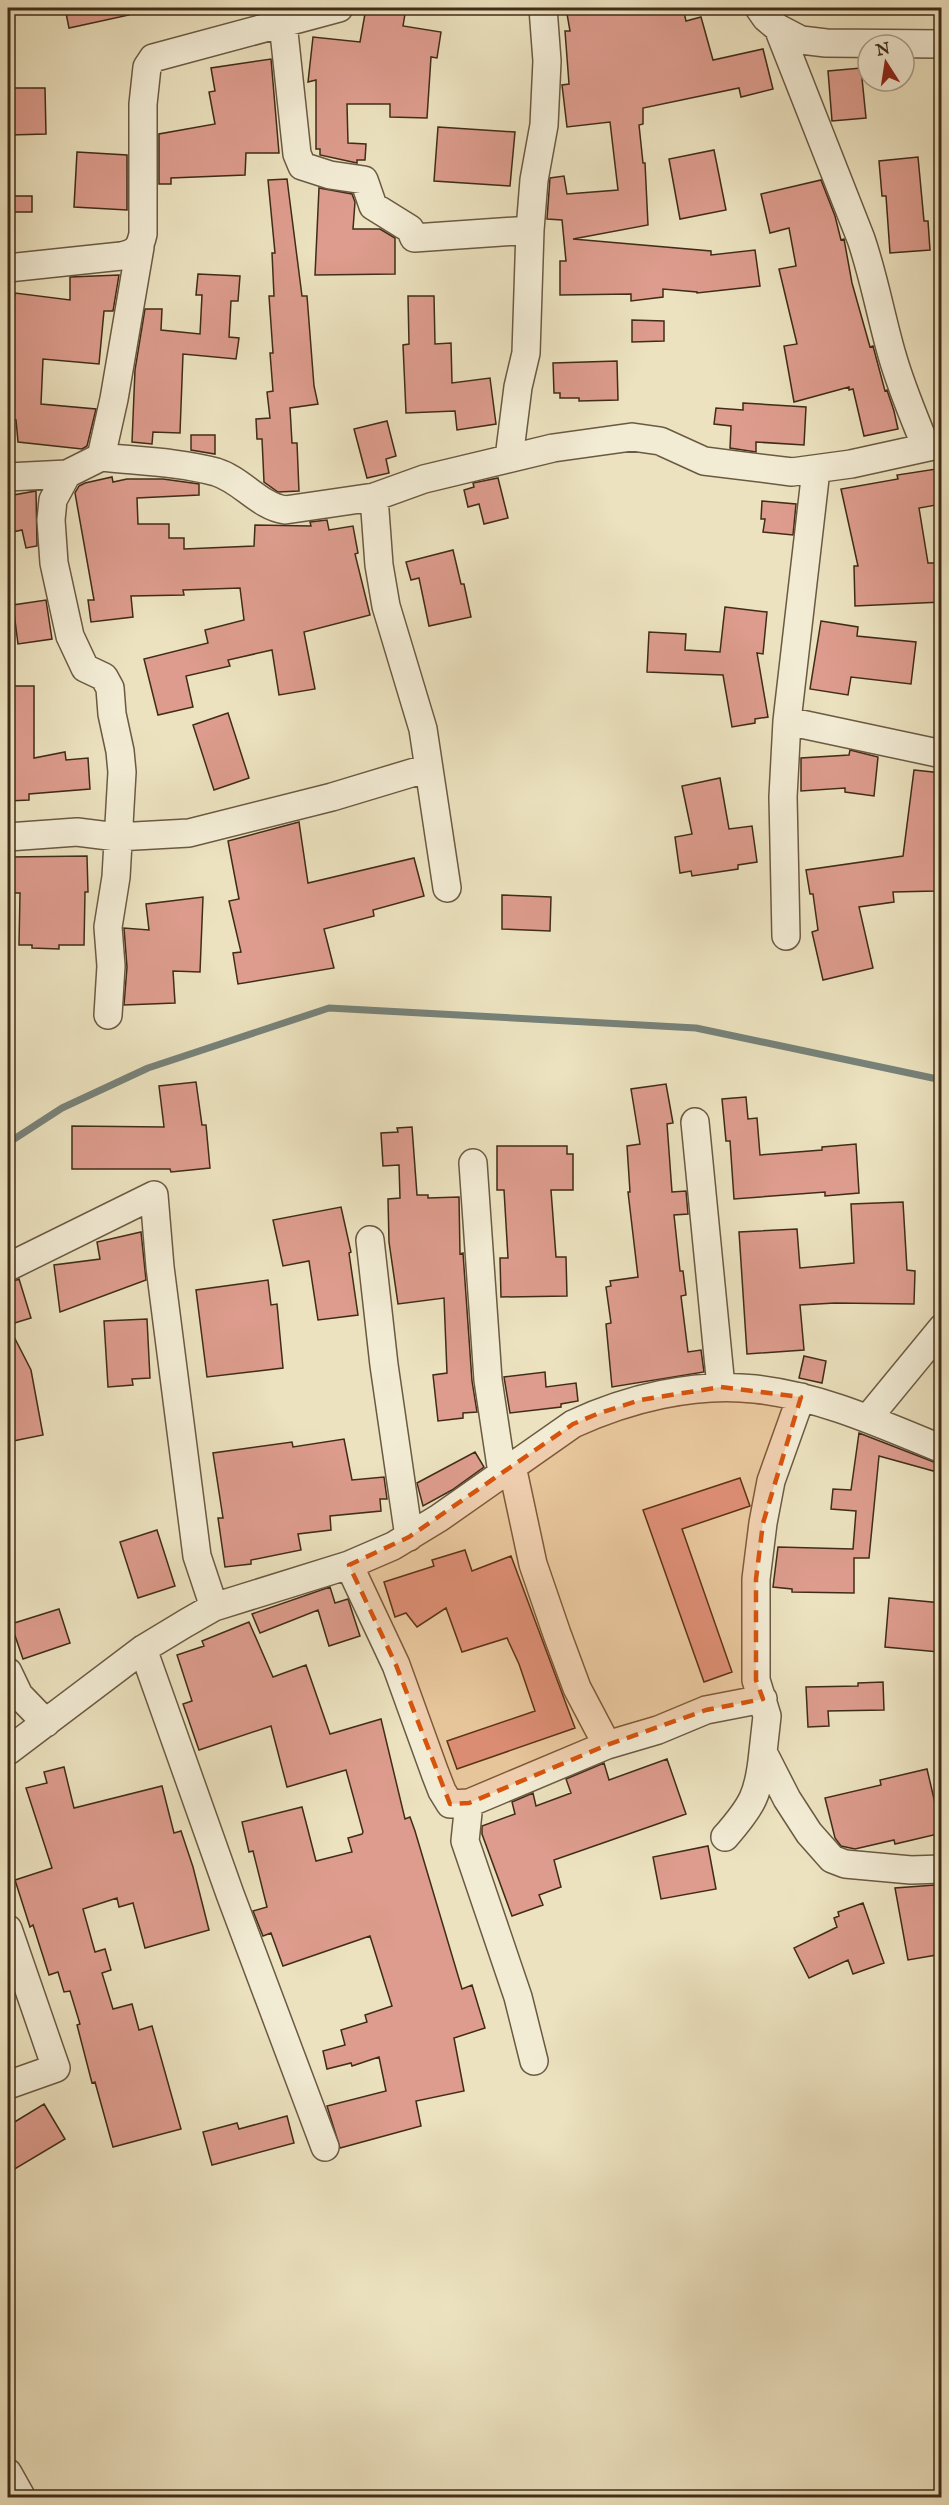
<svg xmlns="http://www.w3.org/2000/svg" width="949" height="2505" viewBox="0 0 949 2505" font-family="'IM FELL English',serif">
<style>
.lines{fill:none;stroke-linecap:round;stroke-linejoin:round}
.stream{stroke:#778279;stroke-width:7}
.building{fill:#dd9c8d;stroke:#402c18;stroke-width:1.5}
.minor-casing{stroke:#6b5a42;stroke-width:30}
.minor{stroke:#f3ecd5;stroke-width:27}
.marked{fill:#d7540d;fill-opacity:0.2;stroke:#d7540d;stroke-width:4.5;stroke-dasharray:12 8;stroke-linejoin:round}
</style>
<rect width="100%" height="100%" fill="#ece2bf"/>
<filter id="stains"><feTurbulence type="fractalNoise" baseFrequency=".00333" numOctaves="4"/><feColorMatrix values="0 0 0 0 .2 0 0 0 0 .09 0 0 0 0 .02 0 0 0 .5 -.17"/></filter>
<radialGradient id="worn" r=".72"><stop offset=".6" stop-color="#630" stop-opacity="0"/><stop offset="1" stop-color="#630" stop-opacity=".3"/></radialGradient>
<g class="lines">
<!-- stream -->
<path class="stream" d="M8 1143 62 1108 148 1068 329 1008 696 1028 942 1080"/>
</g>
<!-- building -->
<path class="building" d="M65 8H129V15L69 28Z
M366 8 405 14 403 26 441 32 437 58 431 57 427 118 390 117V104H347L348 143 366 144 365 160H357V163L320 155V149H316V80L308 82 313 37 360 42Z
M566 8H683L686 21 701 17 713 60 763 49 773 89 741 97 739 88 643 108V124L639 125 643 163H645L648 225 573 239 711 251V255L755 250 760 286 697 293V292L663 289V297L631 301V294L560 295V261H566L562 220 547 219 550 178 564 176 567 194 618 190 610 122 567 127 562 85 569 84 565 31H570Z
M271 59 279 153H246L245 175 171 178V184H159V134L215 124 209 92 215 91 211 68Z
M861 68 866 118 832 121 828 71Z
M9 88H45L46 134 10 135Z
M438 127 515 132 510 186 434 181Z
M714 150 726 210 680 219 669 159Z
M77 152 127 155V210L74 207Z
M918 157 924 221H928L930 250 890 253 886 196H882L879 161Z
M287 179 302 296H307L314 386 318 404 290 408 292 443H297L299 491 278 492 264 482 262 439H257L256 419 270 418 267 392 273 391 270 353H273L269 296H274L272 253H275L268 180Z
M821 180 835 216 841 240 844 239 852 283 870 347 873 346 885 391 887 390 894 411 898 429 864 436 853 389 849 390V387L794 402 784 346 797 344 779 269 796 266 789 228 770 233 761 194Z
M319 188 352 194 355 202 353 229H380L395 238V274L315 275Z
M8 196H32V212H8Z
M198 274 240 276 238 301H231L229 337 239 338 236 359 183 354 180 433 153 432 152 444 132 442 135 370 145 309H162L161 330 200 334 202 295H196Z
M119 275 113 311H104L99 364 43 359 41 404 96 409 87 446 82 449 18 442 16 420 8 419V347L15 293 70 300V277Z
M408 296H434L435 344 451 343 452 383 490 378 496 424 457 430 455 411 406 413 403 345 409 344Z
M632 320 664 321V341L632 342Z
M617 361 618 400 579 401V398H560V393H554L553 363Z
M743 403 806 407 804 445 756 442V452L730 448 731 426 714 424 716 408 743 410Z
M387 421 396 456 386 459 389 473 367 478 354 429Z
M191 435H215V454L191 450Z
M936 469 942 504 919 508 928 563H942V602L855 606 854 566H858L841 489 898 479 897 475Z
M112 477 113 482 127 479H163L199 484V495L137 498 138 524H169V538H184V549L254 546 255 525 311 526 310 522 327 520 329 530 353 526 358 553 355 554 370 615 304 632 315 689 279 695 272 650 228 660 230 666 186 676 193 707 158 715 144 659 208 643 205 630 244 620 240 588 183 590 184 595 131 596 133 617 91 622 88 600H94L75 493 79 486 85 483Z
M498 478 508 518 484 524 479 504 468 507 464 490 474 487 473 483Z
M36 491 37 546 26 548 22 530 8 533V496Z
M762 501 796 504 793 535 763 532 765 519H761Z
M453 550 461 584H464L471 617 429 626 419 578 411 580 406 562Z
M46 600 52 639 18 644 13 605Z
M725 607 767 612 763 654 757 653 768 717 755 719V723L732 727 723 675 647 672 649 632 686 634 685 650 720 652Z
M821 621 858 627 857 636 916 642 911 684 851 677 848 695 810 689Z
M8 686H34V758L65 752 66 760 88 758 90 789 29 794V800L8 801Z
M228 713 249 778 214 790 193 725Z
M850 750 878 757 874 796 845 792V788L801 791V758L849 755Z
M914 770 942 773V873H935L936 891 893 892 894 902 859 907 873 968 823 980 812 932 818 930 813 894H810L806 870 903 856Z
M720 778 729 829 752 826 757 862 738 865V869L692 876 691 871 680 873 675 837 692 834 682 786Z
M299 822 308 883 414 858 424 896 373 910 374 916 324 929 334 968 238 984 233 953 241 952 229 901 239 899 228 841Z
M87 856 88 892H85L84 945H59V949L32 948V945H19L20 893H11L10 857Z
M502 895 551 897 550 931 502 929Z
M203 897 200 972 173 971 175 1003 124 1005 127 967 124 928 149 930 146 904Z
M196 1082 202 1125H206L210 1168 171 1172 170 1169H72V1126L164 1127 159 1086Z
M666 1084 673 1123 667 1124 672 1192 686 1191 688 1214 674 1215 680 1271H683L686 1295 681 1296 688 1352 701 1350 704 1372 612 1387 606 1324 611 1323 606 1287 611 1286 610 1281 638 1277 628 1192H630L627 1146 640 1144 631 1089Z
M746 1097 748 1119 757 1118 760 1155 822 1150V1147L856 1144 859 1193 825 1196V1192L734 1199 730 1141H726L722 1099Z
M412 1127 417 1195H428V1198L459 1197 460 1254 463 1253 472 1381 477 1412 463 1413V1418L438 1421 433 1375 447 1373 444 1298 398 1304 389 1242 388 1199 400 1198 399 1165 383 1166 381 1133 398 1132 397 1128Z
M497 1146H567V1154H573V1190H551L556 1257H566L567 1296 501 1297 500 1258H508L504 1190H497Z
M903 1202 907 1270 915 1271 914 1304 835 1303 800 1305 804 1350 747 1354 739 1232 797 1229 800 1268 854 1263 851 1204Z
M341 1207 351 1252 349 1253 358 1315 318 1320 309 1261 283 1266 273 1220Z
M141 1232 146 1280 60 1312 54 1265 100 1259 97 1242Z
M19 1279 31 1318 8 1325 31 1370 43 1435 8 1442V1283Z
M268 1280 271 1305 277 1304 283 1368 207 1377 196 1290Z
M147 1319 150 1378 132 1379 133 1385 108 1387 104 1321Z
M804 1356 826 1361 822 1383 799 1378Z
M545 1372 546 1387 576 1383 578 1401 561 1404V1407L510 1413 504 1377Z
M859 1433 939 1464 937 1472 879 1456 869 1558H854V1593L792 1592V1589L773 1587 778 1547 853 1549 856 1511 831 1509 833 1489 851 1490Z
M344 1439 352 1480 384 1477 387 1499H380L381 1511 330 1516 331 1530 298 1534 301 1550 251 1560V1564L225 1567 218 1518H223L213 1453 292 1442 293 1447Z
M475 1452 484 1467 452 1490 423 1506 417 1483Z
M740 1478 750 1506 682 1529 732 1672 704 1682 643 1510Z
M157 1530 175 1586 138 1598 120 1542Z
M465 1550 472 1571 511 1556 575 1728 457 1769 447 1741 535 1711 519 1664 507 1638 462 1652 446 1608 417 1627 406 1613 395 1617 384 1582 434 1566 432 1560Z
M330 1587 335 1603 348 1599 360 1636 329 1646 318 1610 260 1633 252 1614Z
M889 1598 942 1603 939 1652 885 1647Z
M59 1609 70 1643 23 1659 11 1624Z
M249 1622 273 1677 306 1665 330 1734 381 1719 405 1819 410 1817 415 1831 462 1989 472 1985 485 2028 454 2038 464 2091 416 2101 421 2126 340 2148 327 2106 386 2091 379 2057 352 2066 351 2063 327 2069 323 2051 345 2045 341 2030 367 2022 365 2015 392 2006 370 1936 283 1966 271 1933 263 1936 253 1911 267 1907 253 1851 249 1852 242 1822 302 1807 316 1861 352 1852 348 1838 362 1834 363 1832 346 1770 287 1787 271 1726 199 1750 183 1704 192 1701 177 1655 204 1646 202 1641Z
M883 1682 884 1710 828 1711 829 1726 808 1727 806 1687 858 1686V1683Z
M667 1759 686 1814 554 1860 561 1887 539 1895 543 1905 512 1916 482 1834V1826L515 1814 512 1802 533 1793 536 1806 571 1793 566 1779 604 1763 609 1780Z
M64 1767 74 1808 162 1786 174 1833 181 1831 193 1867 209 1930 145 1948 133 1903 119 1907 117 1898 83 1909 95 1952 105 1949 111 1970 102 1973 113 2009 132 2004 139 2030 152 2026 181 2129 113 2147 95 2082 92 2083 77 2025 80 2024 70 1991 64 1992 58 1972 49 1975 33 1925 30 1927 15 1880 52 1868 26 1788 47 1783 44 1772Z
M927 1769 942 1833 895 1844 894 1840 855 1849 841 1846 835 1838 825 1798 881 1785 880 1780Z
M708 1846 716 1889 661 1899 653 1857Z
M935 1885 942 1920V1954L908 1960 895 1888Z
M863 1903 884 1963 853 1974 848 1960 809 1978 794 1948 837 1927 834 1918 839 1916 838 1912Z
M44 2104 65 2139 8 2173V2126Z
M287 2116 294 2143 212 2165 203 2132 237 2123 239 2129Z"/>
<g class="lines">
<defs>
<path id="minor" d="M759 8 766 18 778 28 801 40 826 43 942 44
M283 23 297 154 302 166 330 175 364 180 373 206 410 229 414 238 530 230
M778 28 861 239C874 277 881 317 892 355 901 387 914 417 926 447
M8 268 121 256C136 253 140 248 143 234V104L147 67 153 58 339 8
M101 457C138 461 180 462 216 472 242 480 259 506 285 510L374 497 424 479 553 448 632 437 660 441 704 461 792 472 851 464 942 444
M509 458 518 387 526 353 530 230 534 180 544 125 547 61 543 8
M8 477 67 474
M374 497 379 565 386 606 423 729 447 888
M787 721 942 754
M8 837 77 832 117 837 189 833 332 797 428 768
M786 936 783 797 787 721 816 470
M108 1015 111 966 108 927 116 877 122 772 120 751 112 714 110 688 104 677 85 668 70 636 54 563 51 520 53 500 67 474 101 457 114 399 140 247
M695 1122 721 1387
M473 1163 488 1380 502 1473
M370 1240 384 1365 409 1537
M8 1267 154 1195 160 1267 197 1556 214 1607
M801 1397 771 1481 763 1523 756 1579V1680L767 1716 763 1752 787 1799 809 1833 832 1859 845 1864 911 1870 942 1869
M868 1418 942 1328
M512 1466 533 1564 557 1634 577 1688 607 1745
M349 1565 396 1665 435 1773 442 1791 450 1804 469 1803 607 1745 658 1730 706 1710 763 1699
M143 1649 230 1894 325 2147
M8 1672 19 1695 46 1723
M8 1751 143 1649 186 1623 214 1607 349 1565 393 1546 439 1518 573 1424C627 1399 694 1382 755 1389 820 1396 881 1424 942 1449
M469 1803 465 1841 518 1997 534 2061
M725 1837C753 1805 759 1794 763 1752
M8 1929 56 2068 8 2085
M8 2473 22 2498"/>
</defs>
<!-- minor casing -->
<use href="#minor" class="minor-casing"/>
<!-- minor -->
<use href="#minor" class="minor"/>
</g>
<!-- marked area -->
<path class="marked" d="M721 1387 801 1397 763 1523 756 1579V1680L763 1699 706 1710 607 1745 469 1803 450 1804 396 1665 349 1565 409 1537 573 1424 597 1414 640 1400Z"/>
<!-- margin -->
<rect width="949" height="2505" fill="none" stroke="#ece2bf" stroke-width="30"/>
<rect x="9" y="9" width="931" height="2487" fill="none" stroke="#402c18" stroke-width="3"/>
<rect x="15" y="15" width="919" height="2475" fill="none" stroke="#402c18" stroke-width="1.5"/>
<!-- north arrow -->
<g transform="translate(886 63) rotate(348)"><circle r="28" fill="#f3ecd5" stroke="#ab9f89" stroke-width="1.5"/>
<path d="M0-4.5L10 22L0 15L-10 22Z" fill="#8f2418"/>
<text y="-9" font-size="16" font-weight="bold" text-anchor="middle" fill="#402c18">N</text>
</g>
<rect width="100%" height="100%" filter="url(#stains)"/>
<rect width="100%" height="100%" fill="url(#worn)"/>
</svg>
